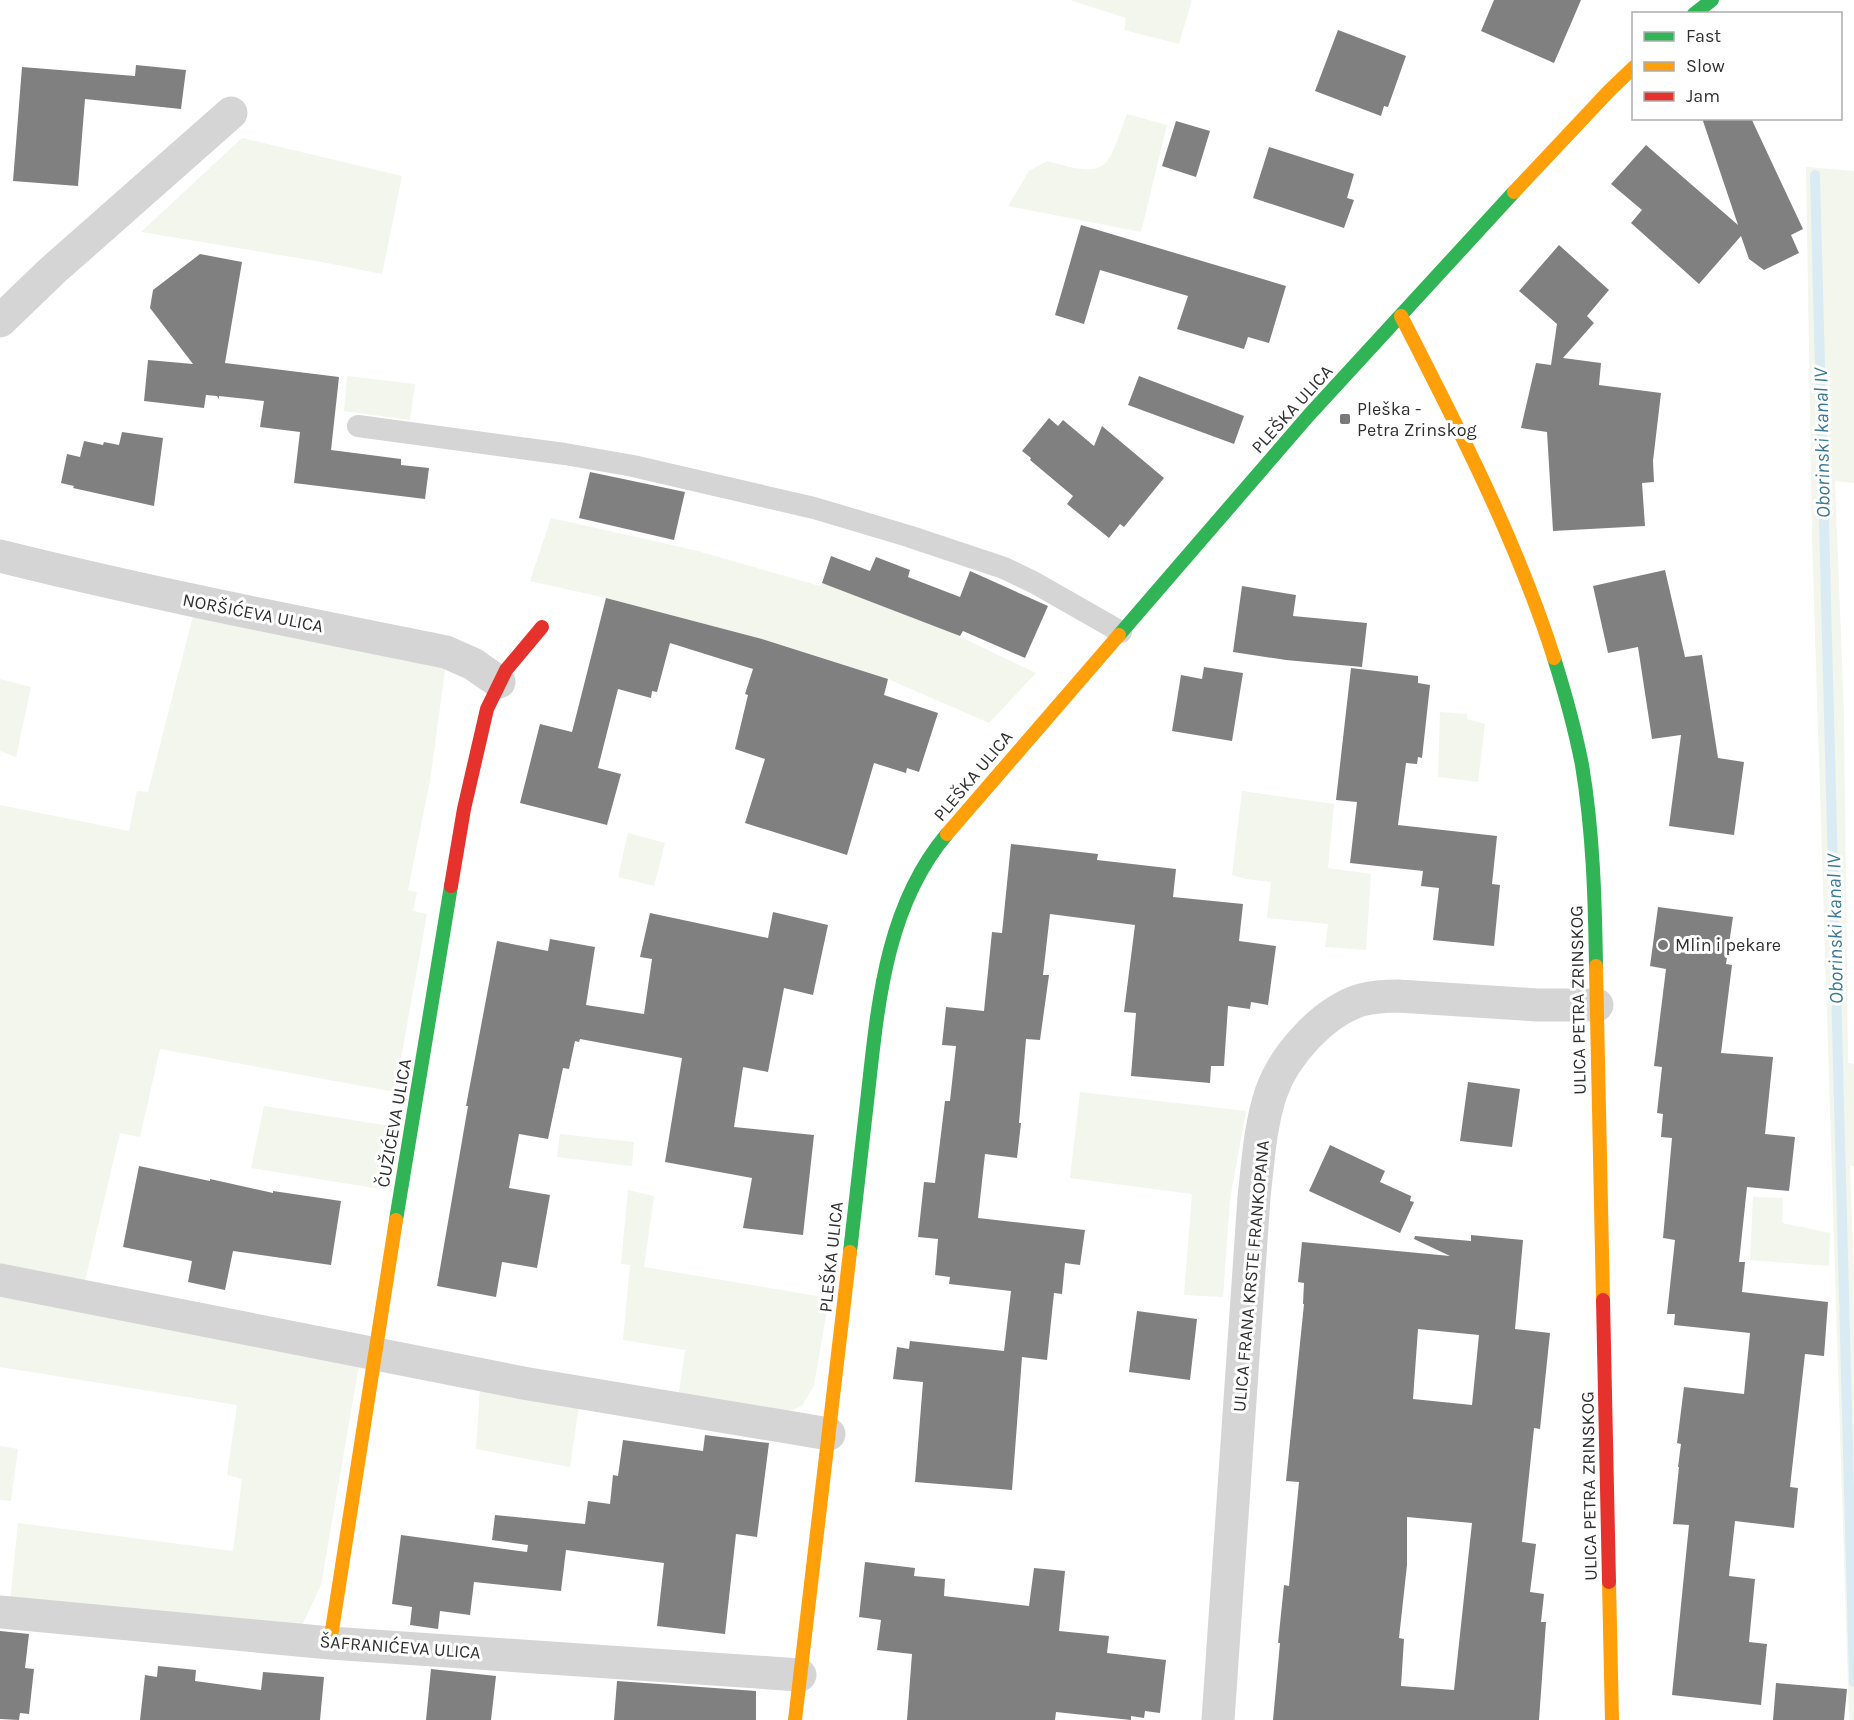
<svg xmlns="http://www.w3.org/2000/svg" width="1854" height="1720" viewBox="0 0 1854 1720" font-family="Karla,sans-serif">
<style>
.green{fill:#f2f6ed}
.lines{fill:none;stroke-linecap:round;stroke-linejoin:round}
.stream{stroke:#dbebf3;stroke-width:10}
.building{fill:#808080;fill-rule:evenodd}
.lane{stroke:#d5d5d5;stroke-width:22}
.street{stroke:#d5d5d5;stroke-width:33}
.fast{stroke:#30b455;stroke-width:14}
.slow{stroke:#ff9f0a;stroke-width:14}
.jam{stroke:#e5322d;stroke-width:14}
.poi-dot{fill:#797979;stroke:#fff;stroke-width:2}
.labels{text-anchor:middle;dominant-baseline:central;stroke-width:6;stroke-linejoin:round;paint-order:stroke}
.street-label{font-size:18px;fill:#313131;stroke:#fff}
.poi-label{font-size:18px;fill:#313131;stroke:#fff;text-anchor:start}
.water-label{font-size:20px;font-style:italic;fill:#3c7b96;stroke:#fff}
</style>
<rect width="100%" height="100%" fill="#fff"/>
<!-- green -->
<path class="green" d="M1070 0H1192L1179 44 1124 30 1126 18Z
M1127 114 1167 125 1141 232 1008 206 1029 171 1047 161C1110 179 1106 170 1127 114Z
M242 138 402 176 382 274 322 262 141 232Z
M1806 167 1854 171V483L1835 481 1844 714 1848 1063 1854 1064V1166H1850L1854 1276V1720H1849L1812 537Z
M347 376 415 384 410 420 344 411Z
M551 518 694 550 820 586 822 583 948 631 1036 673 989 723 888 679 762 639 606 598 530 581Z
M194 612 446 663 430 781 408 890 417 892 413 911 427 914 395 1092 160 1049 140 1137 120 1133 85 1281 0 1271V805L129 831 137 791 148 792Z
M0 679 31 687 16 757 0 751Z
M1440 712 1467 714V719L1485 724 1478 782 1438 777Z
M1242 791 1334 804 1328 868 1371 874 1366 950 1325 947 1328 924 1267 918 1271 882 1246 879 1232 875Z
M628 833 665 843 654 886 618 877Z
M1080 1092 1246 1111 1230 1199 1223 1297 1184 1295 1192 1194 1070 1178Z
M264 1106 390 1126 380 1189 251 1168Z
M560 1134 634 1142 632 1166 557 1157Z
M628 1190 654 1196 644 1267 829 1298 814 1386 802 1406 780 1415 678 1399 685 1350 623 1340 630 1265 621 1264Z
M1753 1197 1783 1198 1782 1223 1830 1233 1829 1266 1750 1260Z
M0 1290 359 1366 321 1585 300 1630 10 1601 18 1523 233 1551 242 1479 227 1475 237 1405 0 1367Z
M480 1387 579 1405 570 1467 476 1449Z
M0 1446 18 1449 11 1501 0 1500Z"/>
<g class="lines">
<!-- stream -->
<path class="stream" d="M1815 175 1854 1682"/>
</g>
<!-- building -->
<path class="building" d="M1494 0H1581L1554 63 1481 31Z
M1338 30 1406 56 1388 107 1384 106 1381 116 1315 91Z
M136 65 186 70 181 109 85 99 78 186 13 181 22 67 135 76Z
M1702 118H1751L1803 229 1791 235 1799 253 1764 270 1749 259 1741 236 1699 284 1631 223 1642 210 1611 184 1646 145 1738 225Z
M1176 121 1210 131 1196 177 1162 166Z
M1269 147 1354 174 1347 198 1354 200 1344 228 1253 198Z
M1081 225 1286 286 1269 343 1248 337 1244 349 1177 329 1188 296 1100 270 1084 324 1055 315Z
M1559 245 1609 290 1587 316 1594 323 1563 358 1601 363 1599 385 1661 393 1653 461 1654 482 1642 483 1645 526 1553 531 1547 432 1521 428 1536 363 1551 365 1557 324 1519 291Z
M200 254 242 262 225 363 339 377 331 450 401 459V465L429 468 425 499 294 483 300 432 260 427 264 401 219 396V399L217 396 206 395 204 408 144 401 148 360 193 364 150 308 153 290Z
M1139 376 1244 416 1234 444 1128 405Z
M1049 418 1058 426 1063 420 1094 446 1102 426 1164 478 1124 527 1120 524 1109 538 1067 504 1073 496 1030 460 1031 458 1022 451Z
M122 432 163 438 154 506 73 488 74 486 61 483 67 454 80 457 84 441 103 445 104 442 119 445Z
M590 472 685 492 674 540 579 518Z
M831 556 870 571 876 557 910 570 908 577 960 597 970 571 1048 606 1025 658 963 631 960 636 822 583Z
M1665 570 1685 657 1702 655 1718 758 1744 762 1734 835 1669 826 1681 735 1652 739 1638 647 1608 653 1593 586Z
M1242 586 1296 595 1293 616 1367 623 1362 667 1286 660 1233 652Z
M606 598 762 639 888 679 884 695 938 713 919 772 907 768 906 773 874 763 847 855 745 823 765 759 735 749 748 695 745 694 753 669 670 643 657 692 652 691 651 698 618 689 598 768 621 774 607 825 520 803 540 724 572 732Z
M1204 667 1243 673 1232 741 1172 731 1181 675 1202 679Z
M1351 668 1418 676V683L1430 685 1422 758 1418 757 1417 764 1406 763 1398 825 1497 836 1492 884 1500 885 1494 946 1433 940 1439 888 1421 886 1423 871 1350 863 1357 802 1336 800Z
M1011 844 1098 854 1097 860 1176 869 1173 897 1243 904 1239 941 1276 946 1268 1005 1251 1002 1250 1009 1228 1006 1224 1066H1211L1210 1083 1131 1076 1136 1013 1124 1012 1135 925 1050 914 1043 975H1049L1040 1040 1026 1039 1019 1123H1021L1017 1158 985 1154 978 1218 1085 1230 1080 1265 1065 1263 1062 1294 1054 1293 1047 1360 1022 1357 1012 1490 915 1482 923 1382 893 1379 897 1347 909 1349 910 1341 1004 1351 1011 1291 949 1284 950 1277 935 1275 938 1239 918 1237 924 1182 935 1183 945 1101H950L956 1046 942 1045 946 1007 984 1011 992 932 1002 933Z
M1658 907 1733 917 1726 964 1732 965 1721 1053 1773 1057 1765 1134 1795 1137 1789 1191 1747 1187 1739 1262H1745L1742 1292 1828 1302 1824 1356 1805 1354 1790 1487 1798 1488 1794 1528 1735 1521 1729 1576 1755 1579 1749 1642 1767 1644 1761 1705 1672 1695 1689 1525 1673 1524 1679 1467H1678L1681 1444 1677 1443 1684 1387 1744 1394 1750 1333 1674 1325 1675 1314H1667L1675 1240 1663 1238 1672 1138 1661 1137 1663 1114 1657 1113 1662 1067 1654 1066 1666 969 1650 966Z
M773 912 828 925 813 995 784 988 768 1072 743 1067 734 1127 814 1135 803 1235 743 1228 752 1178 665 1162 682 1058 580 1039 579 1042 575 1041 569 1069 563 1068 548 1139 519 1134 509 1188 550 1195 537 1268 502 1262 496 1297 437 1286 468 1106H466L497 941 548 951 550 939 595 947 586 1005 644 1014 652 959 640 957 650 913 768 938Z
M1468 1082 1520 1089 1512 1147 1460 1141Z
M1330 1145 1385 1171 1380 1182 1411 1196 1410 1201 1414 1202 1400 1233 1309 1191Z
M139 1166 210 1181V1179L273 1193V1191L341 1201 331 1265 233 1251 225 1290 188 1282 192 1261 123 1247Z
M1471 1235 1523 1240 1515 1329 1550 1333 1540 1429 1534 1428 1522 1542 1536 1544 1530 1592 1544 1594 1541 1622H1546L1539 1720H1273L1280 1643H1278L1284 1585 1289 1586 1299 1482 1286 1481 1304 1304H1303L1304 1283 1298 1282 1302 1242 1450 1256 1414 1239 1415 1236 1471 1241ZM1418 1329 1479 1335 1472 1405 1413 1399ZM1407 1517 1472 1523 1454 1690 1401 1686 1404 1639 1399 1638 1407 1565Z
M1137 1311 1197 1319 1190 1380 1129 1372Z
M705 1435 769 1443 757 1537 736 1534 725 1634 657 1626 664 1563 566 1550 561 1591 474 1582 470 1615 440 1611 438 1629 410 1625 412 1607 392 1604 401 1535 527 1552 528 1545 492 1540 495 1515 585 1524 588 1501 610 1504 613 1475 618 1476 623 1440 703 1451Z
M865 1562 915 1568 914 1576 945 1579 944 1596 1029 1606 1034 1568 1065 1571 1059 1631 1109 1636 1107 1653 1166 1660 1160 1713 1145 1711 1144 1718 1131 1716V1720L1056 1712 1055 1720H907L912 1654 877 1650 881 1620 859 1617Z
M0 1631 29 1634 25 1668 34 1669 29 1714 20 1713 19 1720 0 1719Z
M158 1666 196 1670 195 1681 261 1690 263 1672 324 1677 320 1720H140L145 1675 157 1677Z
M431 1669 496 1676 491 1720H426Z
M617 1681 756 1691V1720H614Z
M1776 1683 1847 1689 1844 1720H1773Z"/>
<g class="lines">
<!-- lane -->
<path class="lane" d="M358 426 565 454 633 466 814 508 908 536 1004 568 1035 583 1121 632"/>
<!-- street -->
<path class="street" d="M0 321 52 271 231 113
M0 556C148 593 297 622 446 652L473 664 499 682
M0 1280 523 1383 829 1434
M0 1612 330 1643 800 1675
M1218 1720 1254 1197C1258 1162 1260 1126 1271 1093 1284 1055 1323 1012 1361 1000 1373 997 1386 996 1398 996L1537 1005H1597"/>
<!-- fast -->
<path class="fast" d="M1694 14 1712 0
M1119 635 1309 415 1514 192
M1554 658C1565 693 1575 729 1582 765 1593 831 1595 899 1596 966
M396 1220 451 886
M850 1252C856 1199 862 1146 868 1093 878 1003 886 906 947 834"/>
<!-- slow -->
<path class="slow" d="M1514 192 1609 91 1634 67
M1401 316C1458 427 1516 539 1554 658
M947 834 1119 635
M1596 966 1603 1300
M1609 1582 1612 1720
M330 1643 396 1220
M795 1720 850 1252"/>
<!-- jam -->
<path class="jam" d="M451 886 464 809 487 709 506 670 542 627
M1603 1300 1609 1582"/>
</g>
<!-- markers -->
<g class="poi-dot">
<rect x="1339" y="413" width="12" height="12" rx="3"/>
<circle cx="1663" cy="945" r="6"/>
</g>
<g class="labels">
<!-- street labels -->
<g class="street-label">
<text transform="translate(1292 409) rotate(-48)">PLEŠKA ULICA</text>
<text transform="translate(253 613) rotate(11)">NORŠIĆEVA ULICA</text>
<text transform="translate(973 776) rotate(-50)">PLEŠKA ULICA</text>
<text transform="translate(1578 1000) rotate(-91)">ULICA PETRA ZRINSKOG</text>
<text transform="translate(394 1123) rotate(-80)">ČUŽIĆEVA ULICA</text>
<text transform="translate(831 1257) rotate(-84)">PLEŠKA ULICA</text>
<text transform="translate(1251 1276) rotate(-85)">ULICA FRANA KRSTE FRANKOPANA</text>
<text transform="translate(1589 1486) rotate(-91)">ULICA PETRA ZRINSKOG</text>
<text transform="translate(400 1647) rotate(4)">ŠAFRANIĆEVA ULICA</text>
</g>
<!-- poi labels -->
<g class="poi-label">
<text x="1357" y="409">Pleška -<tspan x="1357" dy="21">Petra Zrinskog</tspan></text>
<text x="1675" y="945">Mlin i pekare</text>
</g>
<!-- water labels -->
<g class="water-label">
<text transform="translate(1822 443) rotate(-91)">Oborinski kanal IV</text>
<text transform="translate(1835 929) rotate(-91)">Oborinski kanal IV</text>
</g>
</g>
<!-- legend -->
<rect x="1632" y="12" width="210" height="108" fill="#ffffff" stroke="#adadad" stroke-width="1.5"/>
<rect x="1644" y="32" width="30" height="9" fill="#30b455" stroke="#adadad" stroke-width="1.5"/>
<text x="1686" y="42" font-size="18" fill="#313131">Fast</text>
<rect x="1644" y="62" width="30" height="9" fill="#ff9f0a" stroke="#adadad" stroke-width="1.5"/>
<text x="1686" y="72" font-size="18" fill="#313131">Slow</text>
<rect x="1644" y="92" width="30" height="9" fill="#e5322d" stroke="#adadad" stroke-width="1.5"/>
<text x="1686" y="102" font-size="18" fill="#313131">Jam</text>
</svg>
